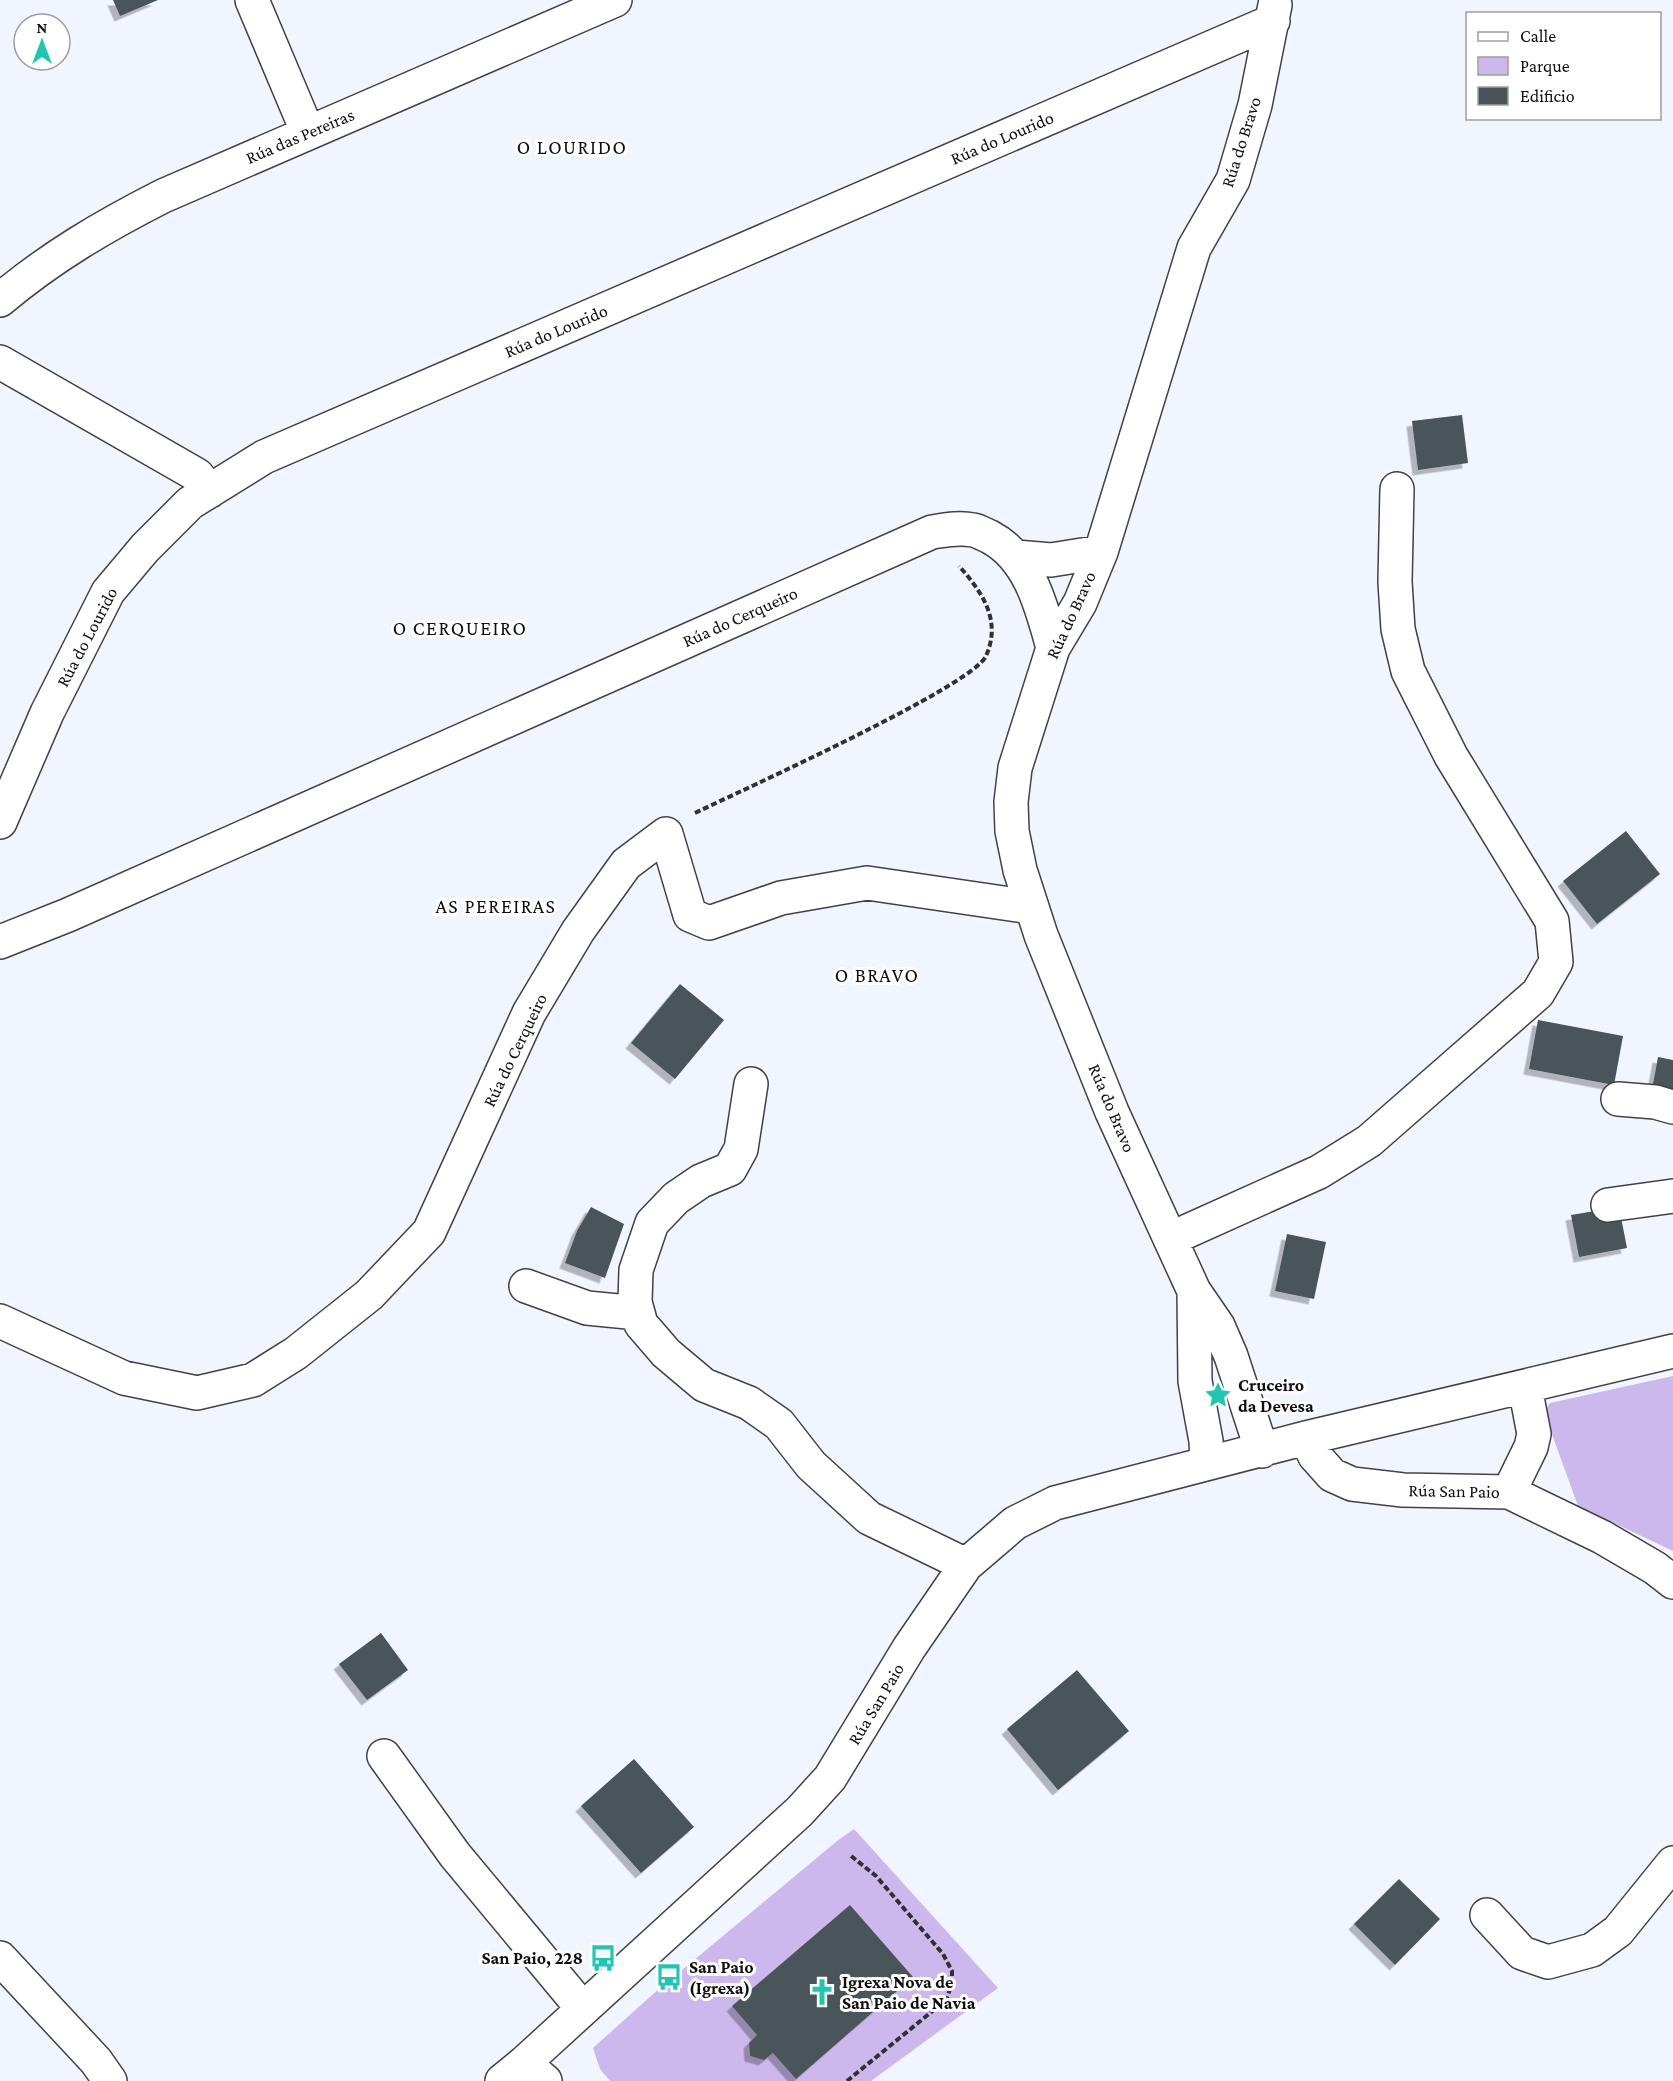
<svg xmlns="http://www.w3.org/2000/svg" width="1673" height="2081" viewBox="0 0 1673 2081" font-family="'Crimson Pro',serif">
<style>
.green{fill:#ccb8ec}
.building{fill:#4a5458;filter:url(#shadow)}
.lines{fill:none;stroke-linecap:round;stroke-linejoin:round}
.street-casing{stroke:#424242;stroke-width:36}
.path{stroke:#313131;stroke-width:4;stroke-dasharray:6 3;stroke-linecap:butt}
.street{stroke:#fff;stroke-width:33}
.labels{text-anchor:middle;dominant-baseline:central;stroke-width:6;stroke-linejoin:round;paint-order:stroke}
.street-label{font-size:18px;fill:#0f0f0f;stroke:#fff}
.poi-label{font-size:18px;font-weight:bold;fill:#0f0f0f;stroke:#fff;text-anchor:start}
.neighbourhood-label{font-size:20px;letter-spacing:1.5px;fill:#0f0f0f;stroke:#fff}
</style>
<defs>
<filter id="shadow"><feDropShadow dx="-5.5" dy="5.5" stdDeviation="0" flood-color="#0004"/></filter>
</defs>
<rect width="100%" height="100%" fill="#f1f5ff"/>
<!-- green -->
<path class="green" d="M1673 1376V1551L1578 1506 1544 1412 1550 1403Z
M854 1829 998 1988 871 2081H610L600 2069 593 2048 652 1995 837 1841Z"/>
<!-- building -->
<path class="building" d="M113 0H158L120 16Z
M1462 415 1468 463 1418 470 1412 421Z
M1626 831 1660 874 1597 924 1563 881Z
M680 984 724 1020 675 1079 631 1043Z
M1538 1020 1623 1036 1614 1085 1529 1069Z
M1658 1057 1673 1060V1099L1651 1095Z
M591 1207 624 1224 605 1278 565 1263 577 1231Z
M1619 1207 1627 1248 1579 1257 1571 1215Z
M1287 1234 1326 1242 1314 1299 1275 1291Z
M381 1633 408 1670 367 1700 339 1664Z
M1077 1670 1129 1731 1058 1790 1007 1729Z
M634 1759 694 1827 641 1873 581 1806Z
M1399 1879 1440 1919 1395 1965 1354 1924Z
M850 1905 913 1977 796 2079 773 2053 764 2060 750 2056 749 2043 757 2035 732 2006Z"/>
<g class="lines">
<defs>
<path id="street" d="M252 0 308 133
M0 300C51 257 104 226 163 196L615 0
M0 362 197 475 210 491
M1016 557 1051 560 1101 552
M0 822 47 713 108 592 145 548 190 503 264 457 1273 21
M0 942 68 915 932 532C945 530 959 527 973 530 979 531 985 535 990 537 1030 558 1042 608 1053 648
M751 1084 741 1149 730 1169 701 1181 676 1198 652 1223 636 1270 635 1302 641 1324 666 1353 704 1385 749 1403 779 1424 811 1465 869 1518 966 1565
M1618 1099 1655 1102 1673 1107
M1608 1205 1673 1196
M1170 1239 1319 1172 1369 1141 1538 993 1556 962 1552 921 1451 756 1408 671 1398 629 1395 582 1397 489
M526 1286 587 1308 638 1313
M1194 1291 1195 1381 1206 1441 1207 1463
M0 1321 124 1378 197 1393 253 1380 296 1353 369 1295 429 1232 529 1013 578 931 626 864 666 834 690 915 709 923 781 898 867 883 1031 907
M1306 1438 1315 1456 1332 1475 1352 1484 1403 1490 1509 1492 1602 1537 1655 1568 1673 1582
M1262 1451 1231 1356 1218 1326 1194 1291 1112 1112 1041 935 1020 870 1012 831 1011 802 1015 768 1053 648 1080 603 1101 552 1194 248 1233 180 1255 105 1275 5
M1509 1492 1531 1447 1534 1434 1525 1387
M384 1756 455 1855 583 2009
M1487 1915 1522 1953 1548 1962 1592 1950 1618 1931 1673 1863
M0 1958 96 2061 110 2081
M524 2063 545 2081
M502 2081 524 2063 800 1811 830 1778 909 1648 966 1565 1015 1523 1055 1503 1306 1438 1673 1351"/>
</defs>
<!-- street casing -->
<use href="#street" class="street-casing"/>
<!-- path -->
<path class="path" d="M695 813C738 792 973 686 986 656 1002 620 982 592 959 566
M847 2081 946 2000 952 1984V1971L943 1954 876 1876 850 1855"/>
<!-- street -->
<use href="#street" class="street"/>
</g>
<!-- icons -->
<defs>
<symbol id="sight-bare" viewBox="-9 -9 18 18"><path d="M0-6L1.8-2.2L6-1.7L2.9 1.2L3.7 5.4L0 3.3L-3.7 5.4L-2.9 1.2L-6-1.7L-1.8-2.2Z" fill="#1ec7b1" stroke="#fff" stroke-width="2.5" paint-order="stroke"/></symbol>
<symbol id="bus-bare" viewBox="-9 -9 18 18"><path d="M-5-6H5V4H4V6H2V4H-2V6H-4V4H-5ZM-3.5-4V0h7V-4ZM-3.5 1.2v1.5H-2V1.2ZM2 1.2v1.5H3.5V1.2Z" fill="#1ec7b1" stroke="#fff" stroke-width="2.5" paint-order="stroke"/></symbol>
<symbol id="church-bare" viewBox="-9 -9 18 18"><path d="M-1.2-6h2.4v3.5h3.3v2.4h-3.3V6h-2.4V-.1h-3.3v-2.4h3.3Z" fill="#1ec7b1" stroke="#fff" stroke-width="2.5" paint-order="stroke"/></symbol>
</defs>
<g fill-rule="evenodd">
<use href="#sight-bare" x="1199" y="1376" width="38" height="38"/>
<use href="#bus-bare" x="584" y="1939" width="38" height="38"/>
<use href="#bus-bare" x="650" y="1958" width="38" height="38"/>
<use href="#church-bare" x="803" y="1973" width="38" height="38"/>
</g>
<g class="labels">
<!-- street labels -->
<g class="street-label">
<text transform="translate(300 136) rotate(-23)">Rúa das Pereiras</text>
<text transform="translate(1002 138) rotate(-23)">Rúa do Lourido</text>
<text transform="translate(1241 142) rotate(-72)">Rúa do Bravo</text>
<text transform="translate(556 331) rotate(-23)">Rúa do Lourido</text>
<text transform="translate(1071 615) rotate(-65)">Rúa do Bravo</text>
<text transform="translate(740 617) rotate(-24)">Rúa do Cerqueiro</text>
<text transform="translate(87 637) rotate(-62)">Rúa do Lourido</text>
<text transform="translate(515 1050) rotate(-64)">Rúa do Cerqueiro</text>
<text transform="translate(1112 1108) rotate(67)">Rúa do Bravo</text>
<text transform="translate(1454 1491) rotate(1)">Rúa San Paio</text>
<text transform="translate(876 1704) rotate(-59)">Rúa San Paio</text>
</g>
<!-- poi labels -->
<g class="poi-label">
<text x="1238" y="1385">Cruceiro<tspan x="1238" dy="21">da Devesa</tspan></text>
<text x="583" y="1958" text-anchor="end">San Paio, 228</text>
<text x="689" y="1967">San Paio<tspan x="689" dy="21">(Igrexa)</tspan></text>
<text x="842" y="1982">Igrexa Nova de<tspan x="842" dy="21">San Paio de Navia</tspan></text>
</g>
<!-- neighbourhood labels -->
<g class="neighbourhood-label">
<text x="572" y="147">O LOURIDO</text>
<text x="460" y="628">O CERQUEIRO</text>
<text x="496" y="906">AS PEREIRAS</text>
<text x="877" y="975">O BRAVO</text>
</g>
</g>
<!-- legend -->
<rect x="1466" y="12" width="195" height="108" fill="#ffffff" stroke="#9f9f9f" stroke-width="1.5"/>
<rect x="1478" y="32" width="30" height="9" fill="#ffffff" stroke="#9f9f9f" stroke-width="1.5"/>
<text x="1520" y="42" font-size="18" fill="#0f0f0f">Calle</text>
<rect x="1478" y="57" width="30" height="18" fill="#ccb8ec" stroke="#9f9f9f" stroke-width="1.5"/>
<text x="1520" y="72" font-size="18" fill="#0f0f0f">Parque</text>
<rect x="1478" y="87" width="30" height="18" fill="#4a5458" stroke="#9f9f9f" stroke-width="1.5"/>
<text x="1520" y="102" font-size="18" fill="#0f0f0f">Edificio</text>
<!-- north arrow -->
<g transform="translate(42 42)"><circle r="28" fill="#ffffff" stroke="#9f9f9f" stroke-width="1.5"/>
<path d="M0-4.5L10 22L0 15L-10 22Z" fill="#1ec7b1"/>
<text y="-9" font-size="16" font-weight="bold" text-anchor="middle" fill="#0f0f0f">N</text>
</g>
</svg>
